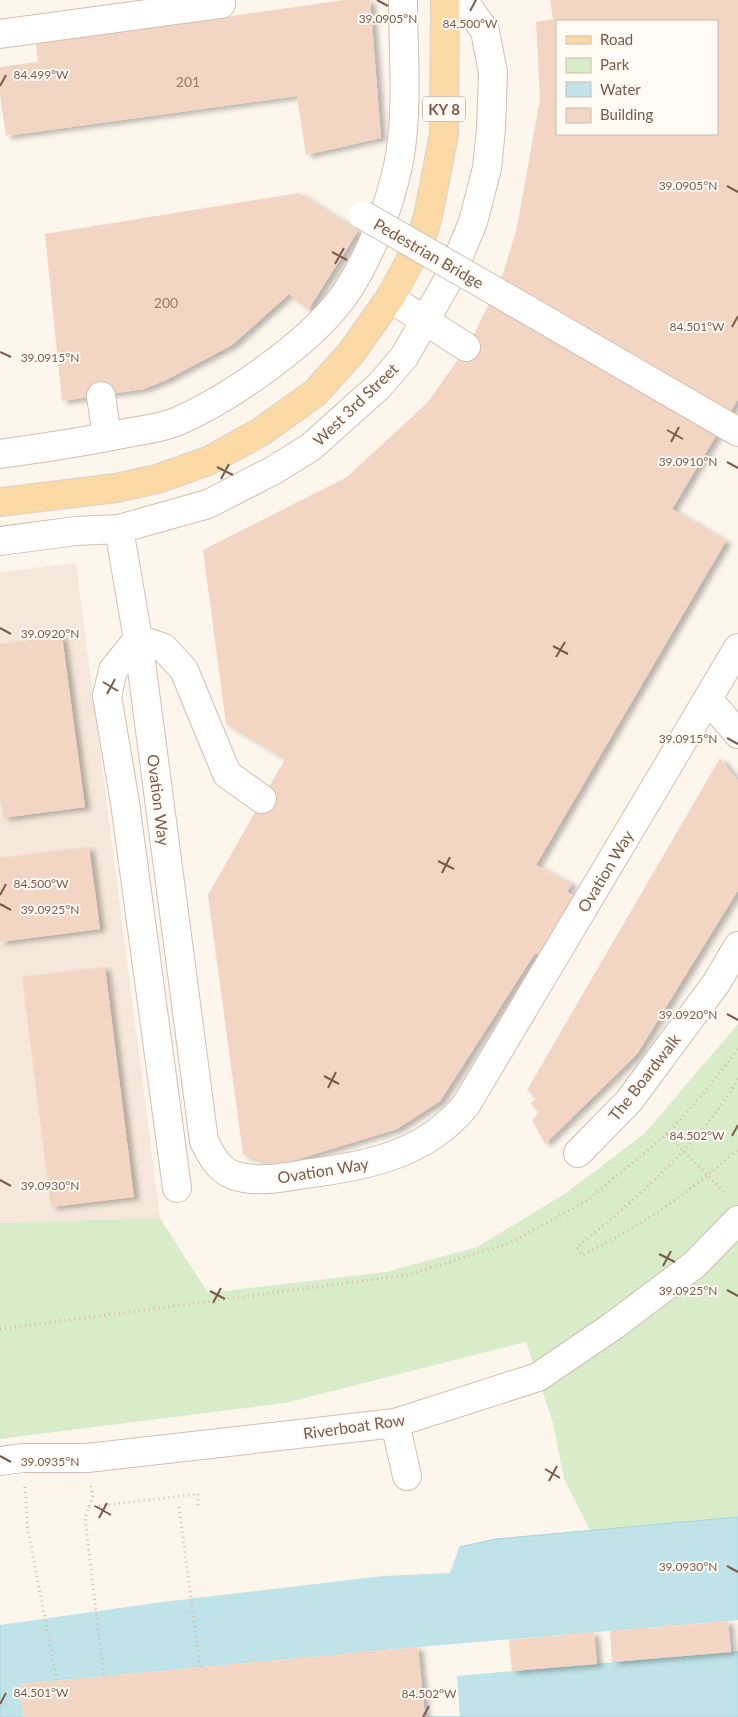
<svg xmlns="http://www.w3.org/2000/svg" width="738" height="1717" viewBox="0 0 738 1717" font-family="Lato,sans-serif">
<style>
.residential{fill:#f5e8da}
.green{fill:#d8ecc9}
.water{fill:#bfe3e8;stroke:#a5d3da}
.pier{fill:#fdf6ec}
.building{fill:#f3d5c3;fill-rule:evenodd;filter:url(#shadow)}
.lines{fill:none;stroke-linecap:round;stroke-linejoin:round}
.minor-casing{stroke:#d1beb0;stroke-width:30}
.major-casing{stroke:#dad1cd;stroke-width:30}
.path{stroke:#d9b8a5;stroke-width:3;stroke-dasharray:1 4;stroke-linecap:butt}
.minor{stroke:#fff;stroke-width:28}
.major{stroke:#fbd9a5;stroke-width:28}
.minor-bridge-casing{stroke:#d1beb0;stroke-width:30;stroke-linecap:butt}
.minor-bridge{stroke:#fff;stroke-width:28}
.ticks{fill:none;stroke:#7a5c4d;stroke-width:2}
.labels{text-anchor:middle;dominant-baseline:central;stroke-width:4;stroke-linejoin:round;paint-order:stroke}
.number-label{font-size:14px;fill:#987a6a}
.shield{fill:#fffaf3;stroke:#a28b7f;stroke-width:1}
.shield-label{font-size:15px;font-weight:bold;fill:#7a5c4d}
.street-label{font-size:16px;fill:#7a5c4d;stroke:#fffaf3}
.ticks-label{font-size:12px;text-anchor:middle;fill:#7a5c4d;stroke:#fffaf3;stroke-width:4;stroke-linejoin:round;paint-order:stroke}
</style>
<defs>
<filter id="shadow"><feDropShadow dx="5.5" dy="3" stdDeviation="2.5" flood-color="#0004"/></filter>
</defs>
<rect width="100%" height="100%" fill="#fdf6ec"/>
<!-- residential -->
<path class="residential" d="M76 563 160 1218 0 1223V572Z"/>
<!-- green -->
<path class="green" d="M738 1024V1517L591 1532 564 1479 553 1423 526 1342 285 1403 0 1439V1223L160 1218 208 1293 386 1272 477 1247 566 1193 644 1134Z"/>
<!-- water -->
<path class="water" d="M738 1517V1717H0V1597L390 1562 496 1539Z"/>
<!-- pier -->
<path class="pier" d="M460 1545 450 1573 383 1576 162 1602 0 1625V1595L390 1559Z
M738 1620V1651L457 1676 460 1716 23 1717 20 1684 418 1647Z"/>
<!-- building -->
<path class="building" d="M345 0H370L381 138 306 155 297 96 6 136 0 95V67L38 62 36 44Z
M550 0H738V399L672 509 726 541 536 865 572 884 567 892 579 898 559 922 539 955 535 953 440 1101 397 1129 279 1165 243 1155 208 895 285 759 226 724 203 550 347 477 428 402 471 341 503 274 517 227 540 99 536 22 553 19ZM557 21H717V134H557Z
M299 193 358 231 308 310 289 294 232 345 166 380 144 389 62 401 45 234Z
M62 636 85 807 3 818 0 796V644Z
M720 758 738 781V890L637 1054 545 1144 532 1120 539 1113 530 1103 536 1099 527 1090Z
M89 847 100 929 0 942V858Z
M105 967 134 1197 51 1207 22 977Z
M728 1621 731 1652 612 1662 610 1631Z
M594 1632 597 1664 512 1671 509 1640Z
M418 1647 425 1717H23L20 1684Z"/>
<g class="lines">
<defs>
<path id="minor" d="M0 34 221 4 220 0
M495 291 738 432
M390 298 466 347
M101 396 107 437
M0 454C42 448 85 442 127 433 143 430 162 428 178 421 231 398 319 337 349 288 372 252 389 207 398 166 409 112 403 54 403 0
M119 529 138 639 204 1141C211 1155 218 1169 233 1175 256 1183 282 1178 305 1174 367 1166 425 1155 466 1105L738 648
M0 541 76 531 119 529 208 504 274 470 311 447 379 386 404 357 451 275 473 222 487 168 491 129 493 73 485 31 463 0
M138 639 113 670 107 696 125 803 177 1188
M138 639 164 648 184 670 227 774 262 799
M708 699 738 734
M578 1153 629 1101 717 982 738 946
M395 1423 407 1476
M0 1461 23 1458H87L395 1423 538 1377 613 1326 694 1265 738 1220"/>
<path id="major" d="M0 502 116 488 157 479 208 461 262 431 315 393 351 353 390 298 404 272 420 243 428 216 444 134 445 0"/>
</defs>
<!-- minor casing -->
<use href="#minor" class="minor-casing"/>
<!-- major casing -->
<use href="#major" class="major-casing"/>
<!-- path -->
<path class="path" d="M738 1079C701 1143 634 1201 577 1247L582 1255C640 1227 691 1192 738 1149
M667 1134 726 1194
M0 1329 407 1275 510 1243 588 1200 667 1134 704 1093 738 1049
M91 1486 93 1495 85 1518 104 1676
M25 1487 28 1530 57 1681
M89 1507 198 1494V1507
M179 1507 200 1667"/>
<!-- minor -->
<use href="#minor" class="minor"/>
<!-- major -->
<use href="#major" class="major"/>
<defs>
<path id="minor-bridge" d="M363 215 495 291"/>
</defs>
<!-- minor-bridge casing -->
<use href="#minor-bridge" class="minor-bridge-casing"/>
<!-- minor-bridge -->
<use href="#minor-bridge" class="minor-bridge"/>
</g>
<!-- ticks -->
<path class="ticks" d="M377 0 388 6M470 11 476 0M0 86 6 75M727 186 738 192M332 252 347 260M335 264 344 248M732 327 738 316M0 352 11 357M667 430 683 439M671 442 679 427M727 462 738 468M217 467 233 475M221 479 229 464M0 628 11 634M553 646 568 654M556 657 565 642M103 682 118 691M107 694 115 679M727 738 738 744M438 861 454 869M442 873 450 857M0 895 6 884M0 904 11 910M727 1014 738 1020M324 1076 339 1084M328 1088 336 1072M732 1136 738 1125M0 1180 11 1186M659 1254 675 1262M663 1266 671 1251M727 1290 738 1296M210 1291 225 1299M213 1303 221 1288M0 1456 11 1462M545 1469 560 1478M549 1481 557 1466M95 1506 111 1515M99 1518 107 1503M727 1566 738 1572M0 1704 6 1693M423 1717 429 1706"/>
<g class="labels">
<!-- number labels -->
<g class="number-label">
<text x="188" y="81">201</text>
<text x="166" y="302">200</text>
</g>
<!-- shield labels -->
<rect class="shield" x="423" y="96.5" width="42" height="25" rx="4"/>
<g class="shield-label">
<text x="444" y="109">KY 8</text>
</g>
<!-- street labels -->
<g class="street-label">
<text transform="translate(429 253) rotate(30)">Pedestrian Bridge</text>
<text transform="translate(355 404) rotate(-44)">West 3rd Street</text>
<text transform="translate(159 800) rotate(83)">Ovation Way</text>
<text transform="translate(605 871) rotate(-59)">Ovation Way</text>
<text transform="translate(644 1077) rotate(-52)">The Boardwalk</text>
<text transform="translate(323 1170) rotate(-9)">Ovation Way</text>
<text transform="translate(354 1426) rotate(-8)">Riverboat Row</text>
</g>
</g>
<g class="ticks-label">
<text x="388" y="23">39.0905°N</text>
<text x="470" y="28">84.500°W</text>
<text x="41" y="79">84.499°W</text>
<text x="688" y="190">39.0905°N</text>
<text x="697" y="331">84.501°W</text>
<text x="50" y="362">39.0915°N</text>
<text x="688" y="466">39.0910°N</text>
<text x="50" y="638">39.0920°N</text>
<text x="688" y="743">39.0915°N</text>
<text x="41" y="888">84.500°W</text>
<text x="50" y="914">39.0925°N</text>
<text x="688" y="1019">39.0920°N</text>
<text x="697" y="1140">84.502°W</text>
<text x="50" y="1190">39.0930°N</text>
<text x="688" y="1295">39.0925°N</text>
<text x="50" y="1466">39.0935°N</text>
<text x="688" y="1571">39.0930°N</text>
<text x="41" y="1697">84.501°W</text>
<text x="429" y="1698">84.502°W</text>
</g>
<!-- legend -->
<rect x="556" y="20" width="162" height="115" fill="#fffaf3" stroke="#cabbb1"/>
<rect x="566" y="36" width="25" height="8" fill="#fbd9a5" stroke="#cabbb1"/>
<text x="600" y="45" font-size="15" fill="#7a5c4d">Road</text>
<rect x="566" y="58" width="25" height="15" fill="#d8ecc9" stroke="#cabbb1"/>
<text x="600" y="70" font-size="15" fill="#7a5c4d">Park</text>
<rect x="566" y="82" width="25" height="15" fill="#bfe3e8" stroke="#cabbb1"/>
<text x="600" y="95" font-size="15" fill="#7a5c4d">Water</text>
<rect x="566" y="108" width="25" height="15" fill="#f3d5c3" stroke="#cabbb1"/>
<text x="600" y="120" font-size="15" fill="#7a5c4d">Building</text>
</svg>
